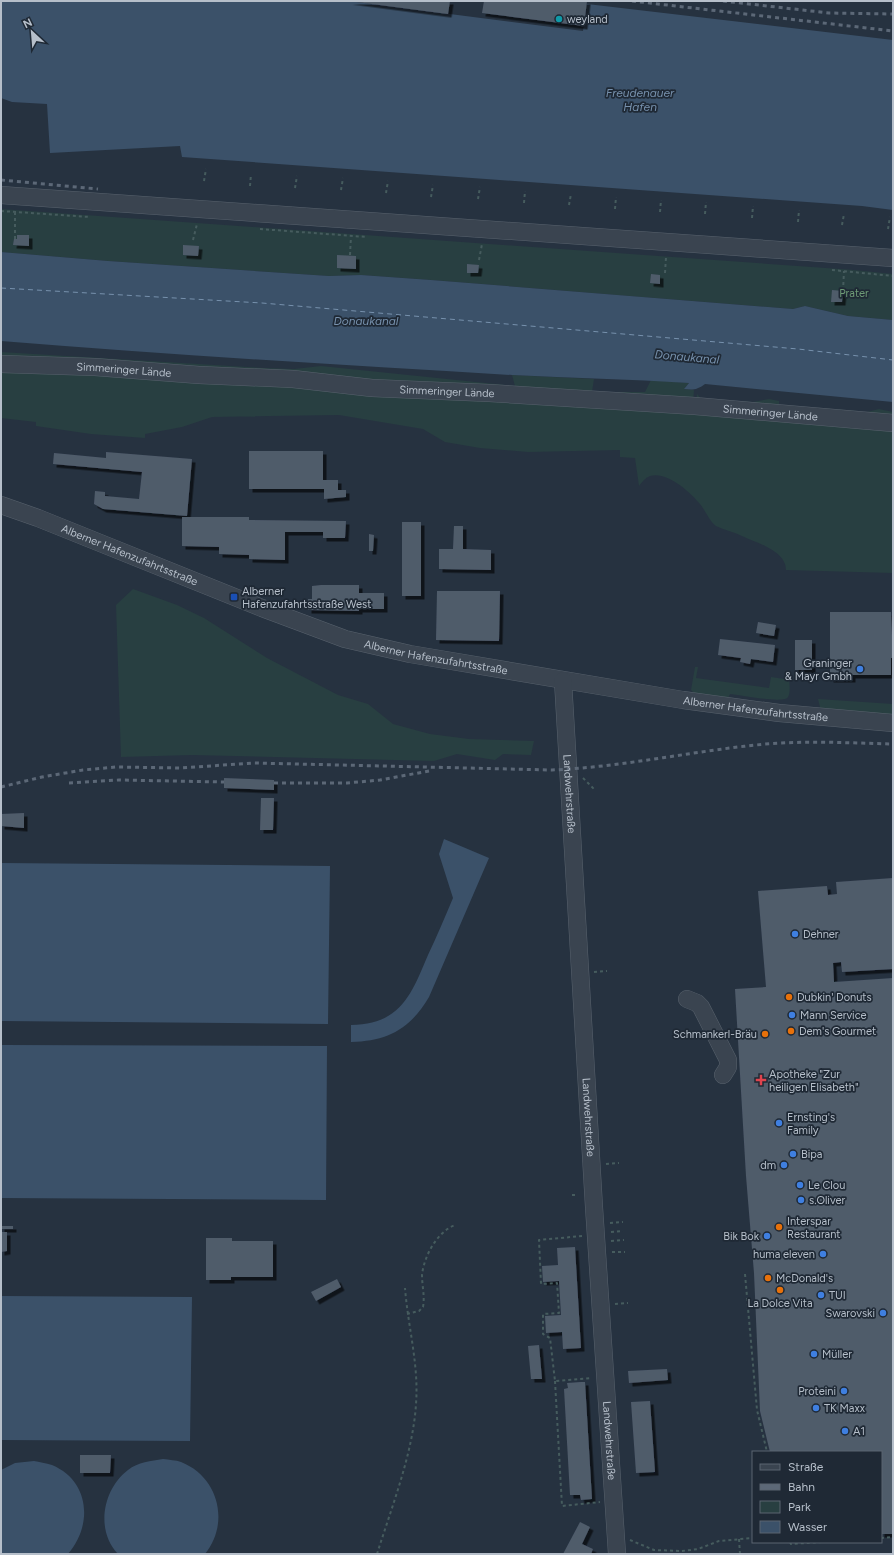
<svg xmlns="http://www.w3.org/2000/svg" width="894" height="1555" viewBox="0 0 894 1555" font-family="Figtree,sans-serif">
<style>
.green{fill:#283f41}
.water{fill:#3b5169}
.lines{fill:none;stroke-linecap:round;stroke-linejoin:round}
.ferry{stroke:#7791ad;stroke-width:1;stroke-dasharray:5 4;stroke-linecap:butt}
.building{fill:#4f5b6b;filter:url(#shadow)}
.minor-casing{stroke:#58626d;stroke-width:18}
.path{stroke:#465c5e;stroke-width:2;stroke-dasharray:3 3;stroke-linecap:butt}
.minor{stroke:#3a4450;stroke-width:17}
.rail{stroke:#5c6877;stroke-width:3;stroke-dasharray:4 4;stroke-linecap:butt}
.culture-dot{fill:#0f9aa8;stroke:#1f2935;stroke-width:1.5}
.transit-dot{fill:#1a4fb4;stroke:#1f2935;stroke-width:1.5}
.shop-dot{fill:#3f7fe0;stroke:#1f2935;stroke-width:1.5}
.food-dot{fill:#e8710a;stroke:#1f2935;stroke-width:1.5}
.health-dot{fill:#e0444e;stroke:#1f2935;stroke-width:1.5}
.labels{text-anchor:middle;dominant-baseline:central;stroke-width:3.5;stroke-linejoin:round;paint-order:stroke}
.poi-label{font-size:11px;fill:#b6bfca;stroke:#1f2935;text-anchor:start}
.park-label{font-size:11px;fill:#6e9b76;stroke:#1f2935}
.street-label{font-size:11px;fill:#b6bfca;stroke:#1f2935}
.water-label{font-size:12px;font-style:italic;fill:#7791ad;stroke:#1f2935}
</style>
<defs>
<filter id="shadow"><feDropShadow dx="3.5" dy="3.5" stdDeviation="0" flood-color="#0009"/></filter>
</defs>
<rect width="100%" height="100%" fill="#263240"/>
<!-- green -->
<path class="green" d="M1 209 854 270 893 274V320L848 316 805 306 793 309 431 280 361 275 329 276 108 261 1 252Z
M1 352 264 368 294 369 321 366 515 386 512 375 594 379 592 392H645L651 380 689 383 684 389 694 390 693 404 1 361Z
M1 367 893 427V573L786 570C786 551 757 543 742 536 734 532 724 530 716 526 710 522 705 510 700 504 690 492 667 471 650 476 645 478 642 482 639 486L635 458 620 457V450L528 452 480 448 445 442 423 429 339 415 212 417 182 427 145 434V438L91 434 36 426V422L1 418Z
M697 394 701 399 753 402 769 399 779 401V405L857 411 859 414 879 409 893 412V420L696 404Z
M133 589 177 605 204 618 267 658 338 695 368 704 393 724 430 734 469 739 534 741 531 755 503 754 495 760 457 754 434 761 192 755 121 757 116 605Z
M695 667H698L696 678 769 688 771 677 784 679V676L789 675C789 681 791 692 788 697 785 704 740 695 730 694L728 698 694 693 691 690Z
M818 699 893 704V716L821 711Z"/>
<!-- water -->
<path class="water" d="M1 1H349L583 31 587 4 893 40V210L862 206 182 157 180 146 50 153 47 104 12 102 1 98Z
M1 252 108 261 329 276 361 275 431 280 793 309 805 306 848 316 893 320V402L705 384C697 390 693 390 684 389L689 383C630 379 571 378 512 375 342 365 171 355 1 341Z
M444 839 489 858 429 997C410 1029 388 1041 351 1042V1025C401 1024 411 995 428 955 437 936 445 917 453 898L439 854Z
M1 863 330 866 328 1024 1 1021Z
M1 1045 327 1046 326 1200 1 1198Z
M1 1296 192 1297 190 1441 1 1440Z
M163 1459C169 1460 176 1460 181 1462 219 1477 230 1523 205 1554H118C95 1530 103 1489 128 1470 138 1462 151 1461 163 1459Z
M34 1461C39 1462 46 1463 52 1465 90 1481 93 1525 68 1554H1V1470L15 1463Z"/>
<g class="lines">
<!-- ferry -->
<path class="ferry" d="M1 288 262 303 798 349 893 360"/>
</g>
<!-- building -->
<path class="building" d="M349 1H450L448 14Z
M484 1H587L584 26 482 13Z
M17 235H29V246L13 245 14 239H17Z
M183 245 199 246 198 256 183 255Z
M337 255 356 256V269L337 268Z
M467 264 479 265 478 273H467Z
M651 274 660 275V284L650 283Z
M832 290 843 291 842 302H831Z
M249 451H323V480H338V490H346V497L324 499V489H249Z
M106 452 192 459 187 516 103 509 94 504 95 491 105 492V496L139 499 142 472 53 464 54 453 106 458Z
M182 517H249V520L346 521 345 538H323V532H285V560L249 559V555L219 554V547L182 546Z
M402 522H421V596H402Z
M454 526H463V549L491 550V570L439 569V549H453Z
M369 534 374 535 373 551H369Z
M321 585H359V593H384V609H359V611L308 610V599H312V586Z
M437 591H500L499 641 436 640Z
M830 612H891L893 658H891V675H852V679H830Z
M758 622 776 625 774 636 756 633Z
M720 639 775 645 773 662 751 659 750 664 740 662 741 658 718 655Z
M795 640H812V670H795Z
M224 778 274 780V790L224 788Z
M261 798H274L273 830H260Z
M24 813V828L1 826V814Z
M893 878V969L842 972 841 962 833 963 834 982 893 978V1534H881V1452H770L760 1411 754 1273 746 1176 735 989 766 987 758 891 827 886 828 895 837 894 836 882Z
M1 1226H13V1229H1Z
M1 1232H7V1251L1 1252Z
M206 1238H232V1241H273V1277H231V1280H206Z
M575 1247 581 1348 563 1349 562 1332 546 1333 545 1316 561 1315 559 1281 543 1282 542 1266 558 1265 557 1248Z
M337 1279 341 1287 316 1301 311 1292Z
M539 1345 542 1379H531L528 1346Z
M667 1369 668 1380 629 1383 628 1371Z
M581 1382H585L592 1499 581 1500 580 1495H570L564 1389 568 1388 567 1383Z
M650 1401 655 1472 636 1473 631 1402Z
M80 1455H111L110 1473H80Z
M580 1522 590 1527 582 1544 593 1549 591 1554H563Z"/>
<g class="lines">
<defs>
<g id="minor">
<path d="M1 195 893 258"/>
<path id="s1" d="M1 364 95 367 199 375 293 379 372 388 489 393 695 406 893 423"/>
<path id="s2" d="M1 505 38 518 262 608 345 639 410 654 683 700 779 713 893 723"/>
<path id="s3" d="M563 681 594 1207 617 1554"/>
<path d="M687 999 697 1003 701 1007 728 1060V1067L723 1075"/>
</g>
</defs>
<!-- minor casing -->
<use href="#minor" class="minor-casing"/>
<!-- path -->
<path class="path" d="M204 181 206 169
M250 186 251 174
M295 188 297 176
M341 190 343 178
M386 193 388 181
M431 197 433 185
M478 199 480 187
M524 203 525 191
M569 205 571 194
M615 209 616 197
M1 211 90 217
M15 212V239
M660 212 661 200
M705 214 706 202
M752 218 753 206
M798 222 799 210
M842 225 844 214
M260 229 367 237
M888 229 890 217
M193 240 197 224
M350 255 351 236
M479 260 482 244
M832 270 893 276
M665 273 666 257
M843 291 844 271
M583 778 595 790
M594 972 607 971
M606 1164 619 1163
M572 1195H578
M610 1223 623 1222
M611 1232 623 1231
M582 1236 539 1240 541 1284 557 1283 559 1313 543 1314V1334L550 1338 555 1381 591 1378
M611 1241 624 1240
M612 1252H625
M745 1274 757 1410 767 1452
M615 1304 628 1303
M407 1314 419 1311 423 1307C425 1296 422 1286 422 1275 424 1256 437 1232 455 1225
M555 1381 562 1506 600 1502
M881 1538 893 1537
M739 1539 740 1554
M630 1540 654 1550 682 1551 698 1549 719 1541 753 1538
M790 1542 791 1544 822 1542
M377 1554C392 1506 413 1453 416 1404 419 1365 408 1327 405 1288"/>
<!-- minor -->
<use href="#minor" class="minor"/>
<!-- rail -->
<path class="rail" d="M632 1 893 31
M723 1 829 13 893 14
M1 180 98 189
M69 783 119 780 224 782
M274 783H347L380 780 429 771
M1 787 42 777 83 770 116 767 180 768 254 763 552 770C621 767 688 752 756 745 802 740 848 743 893 744"/>
</g>
<!-- markers -->
<circle class="culture-dot" cx="559" cy="19" r="4"/>
<rect class="transit-dot" x="230" y="593" width="8" height="8" rx="2"/>
<g class="shop-dot">
<circle cx="860" cy="669" r="4"/>
<circle cx="795" cy="934" r="4"/>
<circle cx="792" cy="1015" r="4"/>
<circle cx="779" cy="1123" r="4"/>
<circle cx="793" cy="1154" r="4"/>
<circle cx="784" cy="1165" r="4"/>
<circle cx="800" cy="1185" r="4"/>
<circle cx="801" cy="1200" r="4"/>
<circle cx="767" cy="1236" r="4"/>
<circle cx="823" cy="1254" r="4"/>
<circle cx="821" cy="1295" r="4"/>
<circle cx="883" cy="1313" r="4"/>
<circle cx="814" cy="1354" r="4"/>
<circle cx="844" cy="1391" r="4"/>
<circle cx="816" cy="1408" r="4"/>
<circle cx="845" cy="1431" r="4"/>
</g>
<g class="food-dot">
<circle cx="789" cy="997" r="4"/>
<circle cx="791" cy="1031" r="4"/>
<circle cx="765" cy="1034" r="4"/>
<circle cx="779" cy="1227" r="4"/>
<circle cx="768" cy="1278" r="4"/>
<circle cx="780" cy="1290" r="4"/>
</g>
<path class="health-dot" d="M759 1074h4v4h4v4h-4v4h-4v-4h-4v-4h4z"/>
<g class="labels">
<!-- poi labels -->
<g class="poi-label">
<text x="567" y="19">weyland</text>
<text x="242" y="591">Alberner<tspan x="242" dy="13">Hafenzufahrtsstraße West</tspan></text>
<text x="852" y="663" text-anchor="end">Graninger<tspan x="852" dy="13">&amp; Mayr Gmbh</tspan></text>
<text x="803" y="934">Dehner</text>
<text x="797" y="997">Dubkin' Donuts</text>
<text x="800" y="1015">Mann Service</text>
<text x="799" y="1031">Dem's Gourmet</text>
<text x="757" y="1034" text-anchor="end">Schmankerl-Bräu</text>
<text x="769" y="1074">Apotheke "Zur<tspan x="769" dy="13">heiligen Elisabeth"</tspan></text>
<text x="787" y="1117">Ernsting's<tspan x="787" dy="13">Family</tspan></text>
<text x="801" y="1154">Bipa</text>
<text x="776" y="1165" text-anchor="end">dm</text>
<text x="808" y="1185">Le Clou</text>
<text x="809" y="1200">s.Oliver</text>
<text x="787" y="1221">Interspar<tspan x="787" dy="13">Restaurant</tspan></text>
<text x="759" y="1236" text-anchor="end">Bik Bok</text>
<text x="815" y="1254" text-anchor="end">huma eleven</text>
<text x="776" y="1278">McDonald's</text>
<text x="829" y="1295">TUI</text>
<text x="780" y="1303" text-anchor="middle">La Dolce Vita</text>
<text x="875" y="1313" text-anchor="end">Swarovski</text>
<text x="822" y="1354">Müller</text>
<text x="836" y="1391" text-anchor="end">Proteini</text>
<text x="824" y="1408">TK Maxx</text>
<text x="853" y="1431">A1</text>
</g>
<!-- park labels -->
<g class="park-label">
<text x="854" y="293">Prater</text>
</g>
<!-- street labels -->
<g class="street-label">
<text stroke="none"><textPath href="#s1" startOffset="123">Simmeringer Lände</textPath></text>
<text stroke="none"><textPath href="#s1" startOffset="447">Simmeringer Lände</textPath></text>
<text stroke="none"><textPath href="#s1" startOffset="771">Simmeringer Lände</textPath></text>
<text stroke="none"><textPath href="#s2" startOffset="138">Alberner Hafenzufahrtsstraße</textPath></text>
<text stroke="none"><textPath href="#s2" startOffset="462">Alberner Hafenzufahrtsstraße</textPath></text>
<text stroke="none"><textPath href="#s2" startOffset="786">Alberner Hafenzufahrtsstraße</textPath></text>
<text stroke="none"><textPath href="#s3" startOffset="113">Landwehrstraße</textPath></text>
<text stroke="none"><textPath href="#s3" startOffset="437">Landwehrstraße</textPath></text>
<text stroke="none"><textPath href="#s3" startOffset="761">Landwehrstraße</textPath></text>
</g>
<!-- water labels -->
<g class="water-label">
<text x="640" y="93">Freudenauer<tspan x="640" dy="14">Hafen</tspan></text>
<text x="366" y="321">Donaukanal</text>
<text transform="translate(687 357) rotate(5)">Donaukanal</text>
</g>
</g>
<!-- border -->
<rect width="894" height="1555" fill="none" stroke="#b6bfca" stroke-width="4"/>
<!-- legend -->
<rect x="752" y="1451" width="130" height="92" fill="#1f2935" stroke="#5b6571"/>
<rect x="760" y="1464" width="20" height="6" fill="#3a4450" stroke="#5b6571"/>
<text x="788" y="1471" font-size="12" fill="#b6bfca">Straße</text>
<rect x="760" y="1484" width="20" height="6" fill="#5c6877" stroke="#5b6571"/>
<text x="788" y="1491" font-size="12" fill="#b6bfca">Bahn</text>
<rect x="760" y="1501" width="20" height="12" fill="#283f41" stroke="#5b6571"/>
<text x="788" y="1511" font-size="12" fill="#b6bfca">Park</text>
<rect x="760" y="1521" width="20" height="12" fill="#3b5169" stroke="#5b6571"/>
<text x="788" y="1531" font-size="12" fill="#b6bfca">Wasser</text>
<!-- north arrow -->
<g transform="translate(32 32) rotate(334)" stroke="#1f2935" stroke-width="3" paint-order="stroke">
<path d="M0-3L7 15L0 10L-7 15Z" fill="#b6bfca"/>
<text y="-6" font-size="11" font-weight="bold" text-anchor="middle" fill="#b6bfca">N</text>
</g>
</svg>
